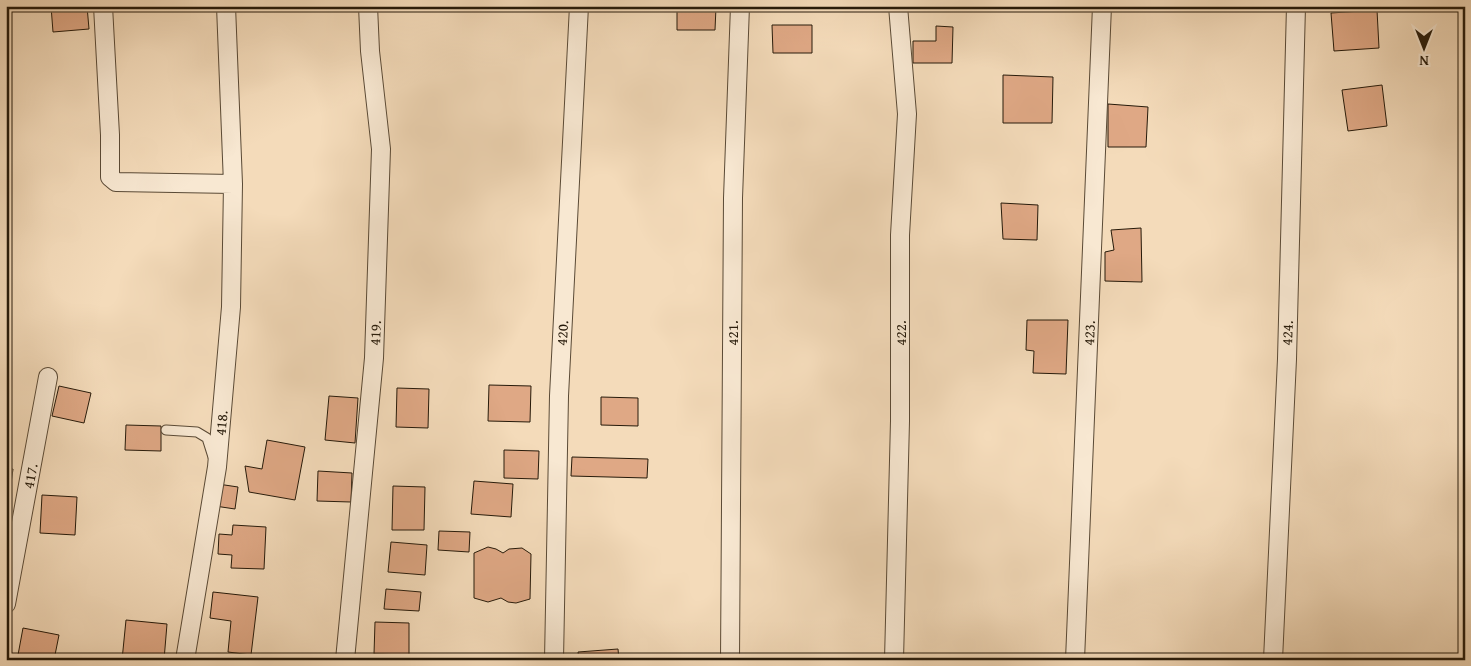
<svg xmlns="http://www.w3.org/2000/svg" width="1471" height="666" viewBox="0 0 1471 666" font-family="'Gentium Book Plus',serif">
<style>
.building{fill:#dfa885;stroke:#261a0a}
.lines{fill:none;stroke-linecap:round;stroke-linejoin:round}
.lane-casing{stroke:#5a4a36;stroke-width:11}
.street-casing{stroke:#5a4a36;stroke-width:20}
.lane{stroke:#f8e8d2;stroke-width:9}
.street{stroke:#f8e8d2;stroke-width:18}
.labels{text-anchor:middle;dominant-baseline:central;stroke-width:4;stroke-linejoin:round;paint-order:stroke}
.street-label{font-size:15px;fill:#261a0a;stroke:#f8e8d2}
</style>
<rect width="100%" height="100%" fill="#f4dbba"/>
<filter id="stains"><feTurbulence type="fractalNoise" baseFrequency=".004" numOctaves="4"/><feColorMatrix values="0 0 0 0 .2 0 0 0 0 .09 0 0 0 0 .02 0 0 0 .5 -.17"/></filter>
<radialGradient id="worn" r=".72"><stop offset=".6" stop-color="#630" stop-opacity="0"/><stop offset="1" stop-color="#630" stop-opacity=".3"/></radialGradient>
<!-- building -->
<path class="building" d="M51 6H87L89 29 53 32Z
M774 6H813V8H774Z
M677 7H716L715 30H677Z
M1377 10 1379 48 1334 51 1331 13Z
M772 25H812V53H773Z
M936 26 953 27 952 63H913V41H936Z
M1003 75 1053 77 1052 123H1003Z
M1382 85 1387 126 1348 131 1342 90Z
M1108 104 1148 107 1146 147H1108Z
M1001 203 1038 205 1037 240 1003 239Z
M1141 228 1142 282 1105 281V252L1114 250 1111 230Z
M1027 320H1068L1066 374 1033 373 1034 351 1026 350Z
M489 385 531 386 530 422 488 421Z
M59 386 91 393 84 423 52 416Z
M397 388 429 389 428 428 396 427Z
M329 396 358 398 355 443 325 440Z
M601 397 638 398V426L601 425Z
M126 425 161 426V451L125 450Z
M267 440 305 447 295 500 249 492 245 466 262 469Z
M504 450 539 451 538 479 504 478Z
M572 457 648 459 647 478 571 476Z
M6 469H13L7 512H6Z
M318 471 352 473 351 502 317 501Z
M474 481 513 484 511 517 471 514Z
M218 484 238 487 235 509 215 506Z
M393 486 425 487 424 530H392Z
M42 495 77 497 75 535 40 533Z
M233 525 266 527 264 569 231 568 232 555 218 554 219 534 232 535Z
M439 531 470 532 469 552 438 550Z
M391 542 427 545 425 575 388 572Z
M488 547 496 549 503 553 509 549 522 548 531 554 530 599 516 603 508 602 501 598 488 602 474 598V553Z
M386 589 421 592 419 611 384 609Z
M213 592 258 597 251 655 228 652 231 621 210 618Z
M126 620 167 624 164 660H122Z
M375 622 409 623V655L374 654Z
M23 628 59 635 54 660H42L18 655Z
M618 649 619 660H579L578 652Z"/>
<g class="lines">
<defs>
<path id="lane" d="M166 430 197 432 207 438 213 457"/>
<path id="street" d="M103 6 110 135V177L116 182 233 184
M6 604 48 377
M185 660 217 467 231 307 233 184 226 6
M345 660 374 358 381 149 370 51 368 6
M554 660 559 396 579 6
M730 660 733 198 740 6
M894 660 900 421V235L907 114 898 6
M1075 660 1102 6
M1273 660 1287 359 1296 6"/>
</defs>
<!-- lane casing -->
<use href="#lane" class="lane-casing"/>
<!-- street casing -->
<use href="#street" class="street-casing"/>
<!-- lane -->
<use href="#lane" class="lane"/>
<!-- street -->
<use href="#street" class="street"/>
</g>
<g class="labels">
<!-- street labels -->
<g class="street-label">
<text transform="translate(375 333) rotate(-88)">419.</text>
<text transform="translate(562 333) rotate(-87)">420.</text>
<text transform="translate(732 333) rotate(-90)">421.</text>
<text transform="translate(900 333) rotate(-90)">422.</text>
<text transform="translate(1089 333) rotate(-88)">423.</text>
<text transform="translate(1287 333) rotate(-88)">424.</text>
<text transform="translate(221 423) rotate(-85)">418.</text>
<text transform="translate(30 476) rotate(-80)">417.</text>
</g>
</g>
<!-- margin -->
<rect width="1471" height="666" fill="none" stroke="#f4dbba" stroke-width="25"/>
<rect x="8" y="8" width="1456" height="651" fill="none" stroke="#261a0a" stroke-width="2.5"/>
<rect x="12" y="12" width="1446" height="641" fill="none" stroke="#261a0a"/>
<!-- north arrow -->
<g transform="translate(1424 48) rotate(180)" stroke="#f8e8d2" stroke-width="4" paint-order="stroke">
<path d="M0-4L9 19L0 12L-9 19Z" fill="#261a0a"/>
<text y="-8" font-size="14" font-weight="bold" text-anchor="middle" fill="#261a0a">N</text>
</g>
<rect width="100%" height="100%" filter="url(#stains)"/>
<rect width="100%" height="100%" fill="url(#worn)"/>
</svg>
